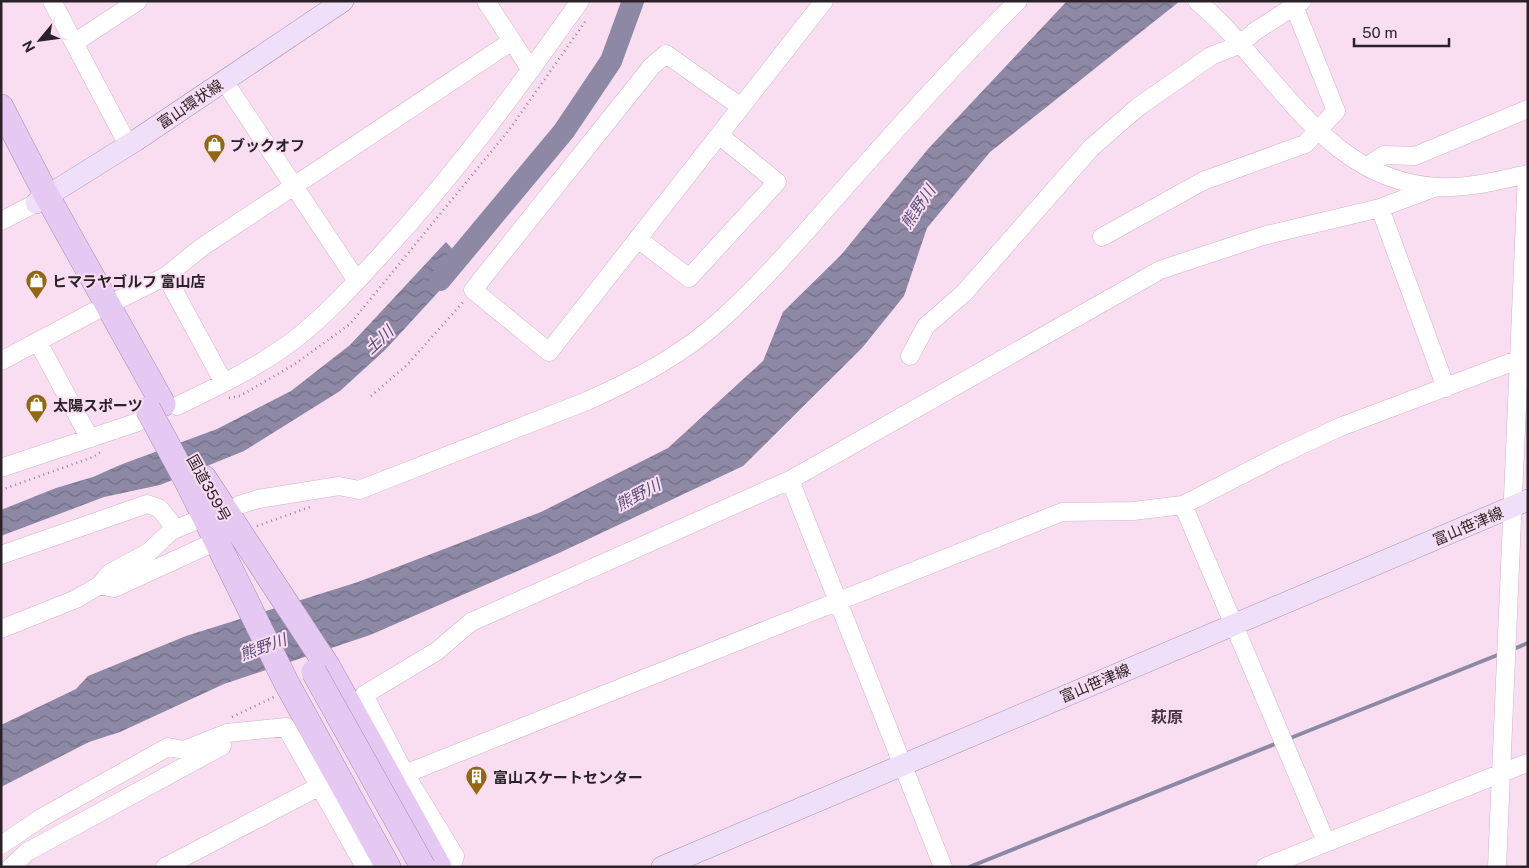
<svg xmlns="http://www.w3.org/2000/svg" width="1529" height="868" viewBox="0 0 1529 868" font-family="'Public Sans','Noto Sans JP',sans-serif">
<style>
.water{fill:url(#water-waves)}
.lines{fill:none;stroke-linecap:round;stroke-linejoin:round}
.stream{stroke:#8d88a4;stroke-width:4}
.river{stroke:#8d88a4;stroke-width:22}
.minor-casing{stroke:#cfb5c8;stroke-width:19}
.major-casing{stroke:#a48fac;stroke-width:22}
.highway-casing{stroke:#a48fac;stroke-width:26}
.path{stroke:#958390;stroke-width:2.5;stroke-dasharray:1 4;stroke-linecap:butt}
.minor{stroke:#fff;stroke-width:18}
.major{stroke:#efdff8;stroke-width:21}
.highway{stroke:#e5c9f3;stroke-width:25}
.highway-bridge-casing{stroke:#a48fac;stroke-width:26;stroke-linecap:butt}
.highway-bridge{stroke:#e5c9f3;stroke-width:25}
.labels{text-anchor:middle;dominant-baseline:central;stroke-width:4;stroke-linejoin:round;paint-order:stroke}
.street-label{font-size:15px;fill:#2b2229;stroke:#f9def1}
.poi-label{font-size:15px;font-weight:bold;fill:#2b2229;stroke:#f9def1;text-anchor:start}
.water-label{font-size:16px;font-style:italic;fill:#574d79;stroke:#f9def1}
.neighbourhood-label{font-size:16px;font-weight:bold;fill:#473242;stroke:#f9def1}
</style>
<defs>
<pattern id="water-waves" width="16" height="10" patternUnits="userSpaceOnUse" patternTransform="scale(1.25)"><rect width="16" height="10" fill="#8d88a4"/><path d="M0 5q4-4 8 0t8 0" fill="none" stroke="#736f86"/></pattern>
</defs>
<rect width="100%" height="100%" fill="#f9def1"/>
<!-- water -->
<path class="water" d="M1067 1H1180L990 152 927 228 904 296 862 348 743 466 559 553 370 635 224 684 120 732 89 742 1 787V725L76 689 88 676 186 636 358 582 541 512 668 448 763 361 783 312 841 255 928 149Z
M446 242 465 263 385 350 340 391 244 451 160 485 104 497 1 536V510L56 488 93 477 120 465 217 429 291 391 350 345Z"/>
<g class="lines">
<!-- stream -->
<path class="stream" d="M1511 650 1528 643
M1288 739 1500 654
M969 867 1280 742"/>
<!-- river -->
<path class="river" d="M440 280 564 131 611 61 633 1"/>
<defs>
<path id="minor" d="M52 1 128 145
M1197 1C1275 66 1323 181 1438 187 1468 189 1499 180 1528 174
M512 41 531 70
M74 43 138 1
M224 81 357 281
M741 107 666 54 652 66 473 290 549 352C640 235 732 118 824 1
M1367 166 1384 155 1415 156 1528 109
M1380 208 1446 388
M1 221 36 203
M1102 237 1203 181 1305 144 1336 111 1294 6
M638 239 689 278 777 182 719 135
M166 276 224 383
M108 305 166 276 202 247 512 41 486 1
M38 342 89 437
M910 356 926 326 964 293 1091 148 1138 107 1211 56 1241 44 1254 32 1302 1
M1 361 95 311
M177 406C212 389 248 372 280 350 317 325 349 290 379 257 453 177 517 90 580 1
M1 468 138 422
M790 480 943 867
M239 505 258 499 339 486 359 490 587 401C636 379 686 353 725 316 772 273 813 223 856 175 908 116 961 57 1018 1
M1183 505 1326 842
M1 555 147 504 159 508 176 529
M100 585 114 588 210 544
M1 629 76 599 100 585 110 573 149 552 171 531 193 522
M405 774 1062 512 1133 511 1183 505 1282 454 1340 427 1528 356
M1 845 41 818 168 747 184 750 227 733 286 727 365 867
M11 867 27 852 222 746
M165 867 320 786
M451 867 455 856 405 774 364 695 437 651 471 622 790 480 1160 270 1263 236 1380 208 1436 187
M1265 867 1527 763
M1497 867 1527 174"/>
<path id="major" d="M36 203 135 141 343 1
M662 867 1528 500"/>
<path id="highway" d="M1 107 47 196 163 404
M204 478 328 667 439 867
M189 485 286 682 388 867"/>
</defs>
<!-- minor casing -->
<use href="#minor" class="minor-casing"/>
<!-- major casing -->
<use href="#major" class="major-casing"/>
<!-- highway casing -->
<use href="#highway" class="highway-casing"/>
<!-- path -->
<path class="path" d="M371 396 407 365 464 301
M229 398 240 396 295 364 350 324 509 130 587 19
M1 490 93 457 102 451
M257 526 310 507
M232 717 274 697"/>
<!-- minor -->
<use href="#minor" class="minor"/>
<!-- major -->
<use href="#major" class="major"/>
<!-- highway -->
<use href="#highway" class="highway"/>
<defs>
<path id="highway-bridge" d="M148 409 189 485
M314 672 423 867"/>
</defs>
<!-- highway-bridge casing -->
<use href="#highway-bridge" class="highway-bridge-casing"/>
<!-- highway-bridge -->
<use href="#highway-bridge" class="highway-bridge"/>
</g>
<!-- icons -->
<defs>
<symbol id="shop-pin" viewBox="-11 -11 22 30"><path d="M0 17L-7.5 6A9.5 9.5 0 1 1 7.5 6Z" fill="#926811" stroke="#f9def1"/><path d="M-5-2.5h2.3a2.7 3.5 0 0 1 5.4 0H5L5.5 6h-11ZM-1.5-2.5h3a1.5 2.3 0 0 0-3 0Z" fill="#fff"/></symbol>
<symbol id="building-pin" viewBox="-11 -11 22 30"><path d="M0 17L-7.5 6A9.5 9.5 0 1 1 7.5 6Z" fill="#926811" stroke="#f9def1"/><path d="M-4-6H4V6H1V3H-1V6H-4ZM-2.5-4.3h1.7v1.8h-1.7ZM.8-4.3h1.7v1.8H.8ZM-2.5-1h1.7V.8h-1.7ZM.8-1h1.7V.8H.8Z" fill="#fff"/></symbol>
</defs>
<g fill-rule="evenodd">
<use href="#shop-pin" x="202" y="132" width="25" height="34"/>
<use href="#shop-pin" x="24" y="268" width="25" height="34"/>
<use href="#shop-pin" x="24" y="392" width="25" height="34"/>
<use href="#building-pin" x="464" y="764" width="25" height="34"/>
</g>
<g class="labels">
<!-- street labels -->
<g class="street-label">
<text transform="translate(190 104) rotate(-34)">富山環状線</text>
<text transform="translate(209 488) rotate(61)">国道359号</text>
<text transform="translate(1468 526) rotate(-23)">富山笹津線</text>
<text transform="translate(1095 683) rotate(-23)">富山笹津線</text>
</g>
<!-- poi labels -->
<g class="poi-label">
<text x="230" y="145">ブックオフ</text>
<text x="52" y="281">ヒマラヤゴルフ 富山店</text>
<text x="53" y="405">太陽スポーツ</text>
<text x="493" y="777">富山スケートセンター</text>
</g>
<!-- water labels -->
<g class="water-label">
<text transform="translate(918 207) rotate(-56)">熊野川</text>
<text transform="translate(379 340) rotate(-43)">土川</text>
<text transform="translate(638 495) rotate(-28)">熊野川</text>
<text transform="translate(263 647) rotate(-20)">熊野川</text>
</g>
<!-- neighbourhood labels -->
<g class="neighbourhood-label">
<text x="1167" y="717">萩原</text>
</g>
</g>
<!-- border -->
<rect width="1529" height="868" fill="none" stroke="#2b2229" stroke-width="5"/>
<!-- north arrow -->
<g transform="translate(40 40) rotate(241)" stroke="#f9def1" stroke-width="4" paint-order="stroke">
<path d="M0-4L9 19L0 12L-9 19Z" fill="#2b2229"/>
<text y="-8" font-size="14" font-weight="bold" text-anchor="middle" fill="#2b2229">N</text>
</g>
<!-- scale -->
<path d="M1354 38v8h95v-8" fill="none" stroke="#2b2229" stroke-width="2.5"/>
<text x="1362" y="38" font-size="15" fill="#2b2229" stroke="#f9def1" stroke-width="4" paint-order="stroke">50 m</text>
</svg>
